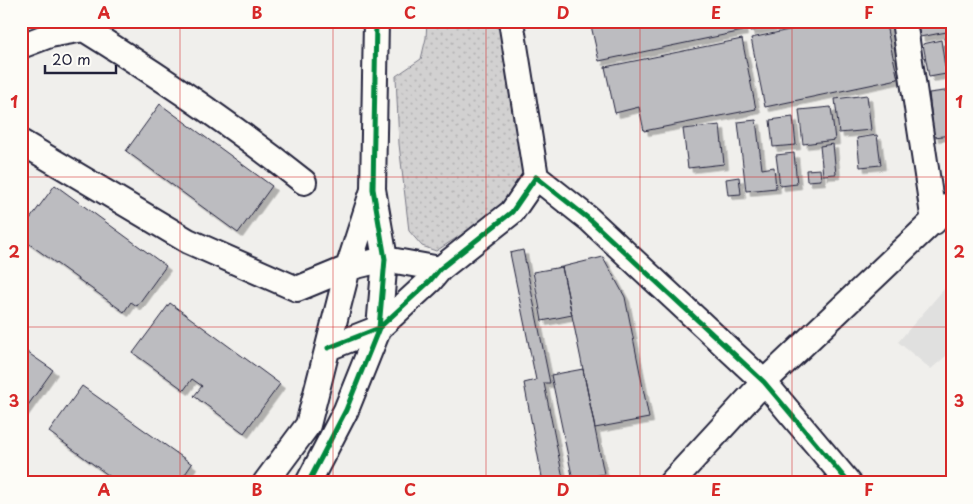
<svg xmlns="http://www.w3.org/2000/svg" width="973" height="504" viewBox="0 0 973 504" font-family="'Playpen Sans',sans-serif">
<style>
.built{fill:#e0e0df}
.green{fill:url(#green-dots);stroke:#7a7a86}
.building{fill:#bcbcc0;stroke:#22223b;filter:url(#shadow)}
.lines{fill:none;stroke-linecap:round;stroke-linejoin:round}
.minor-casing{stroke:#22223b;stroke-width:28}
.minor{stroke:#fdfcf7;stroke-width:24}
.cycleway-casing{stroke:#fdfcf7;stroke-width:8}
.cycleway{stroke:#00873e;stroke-width:5}
.grid{fill:none;stroke:#d62828;stroke-width:1;stroke-opacity:0.55}
.neatline{fill:none;stroke:#d62828;stroke-width:2}
.grid-label{font-size:16px;text-anchor:middle;font-weight:bold;fill:#d62828}
</style>
<defs>
<pattern id="green-dots" width="8" height="8" patternUnits="userSpaceOnUse" patternTransform="scale(1.25)"><rect width="8" height="8" fill="#d2d1d1"/><path d="M2 2h.1M6 6h.1" fill="none" stroke="#b4b3b4" stroke-width="1.8" stroke-linecap="round"/></pattern>
<filter id="shadow"><feDropShadow dx="4.5" dy="4.5" stdDeviation="0" flood-color="#0004"/></filter>
</defs>
<rect width="100%" height="100%" fill="#f0efec"/>
<filter id="ink" filterUnits="userSpaceOnUse"><feTurbulence type="fractalNoise" baseFrequency=".02" numOctaves="2"/><feDisplacementMap in="SourceGraphic" scale="10" xChannelSelector="R" yChannelSelector="G"/><feConvolveMatrix kernelMatrix="1 2 1 2 8 2 1 2 1" color-interpolation-filters="sRGB"/></filter>
<g filter="url(#ink)">
<!-- built -->
<path class="built" d="M952 280V351L931 369 898 342Z"/>
<!-- green -->
<path class="green" d="M427 21H504L525 169 508 205 436 251 422 246 409 231 399 144 396 76 421 59 426 38Z"/>
<!-- building -->
<path class="building" d="M590 21H741L743 31 599 61Z
M747 21H799L750 31Z
M832 21H885L898 79 765 107 751 38Z
M917 21H952V31L920 37Z
M952 36V57L948 58 944 38Z
M742 39 756 109 644 131 639 107 615 113 605 67Z
M941 40 945 67 952 66V73L929 77 923 44Z
M952 90V135L934 137 929 93Z
M867 95 871 130 839 133 835 99Z
M160 104 272 186 238 233 126 151Z
M831 107 835 140 803 144 799 110Z
M793 117 796 145 773 147 770 120Z
M756 120 762 169 774 167 776 188 746 191 738 122Z
M720 125 724 164 688 168 683 129Z
M877 135 881 165 860 167 857 138Z
M833 144 836 174 823 175 820 146Z
M794 153 797 184 780 186 776 155Z
M820 169 821 180 807 181 806 170Z
M739 177 741 194 728 195 726 179Z
M55 185 166 266 137 306 131 302 124 312 21 238V231Z
M523 250 550 383H544L564 483H536L535 478 542 477 524 383 536 380 510 253Z
M603 257 625 297 649 418 595 428 562 267Z
M562 267 572 315 542 321 533 272Z
M170 303 280 384 244 433 194 396 202 386 192 379 184 390 133 353Z
M21 348 53 370 21 415Z
M583 369 604 474 573 480 551 375Z
M82 386 192 464 179 483H119L49 432Z"/>
<g class="lines">
<defs>
<path id="minor" d="M511 21 536 177
M904 21 934 222
M21 46 50 35 84 29C160 76 234 126 304 182
M21 142 188 241 297 289 348 268 385 259 440 269
M328 348 379 328 430 281 440 269 512 212 536 177 589 219 764 382 849 483
M265 483 308 425 348 268 372 193
M308 483 346 410 379 328 385 259 373 189 376 21
M671 483 764 382 952 203"/>
</defs>
<!-- minor casing -->
<use href="#minor" class="minor-casing"/>
<!-- minor -->
<use href="#minor" class="minor"/>
<defs>
<path id="cycleway" d="M328 348 379 328 430 281 440 269 512 212 536 177 589 219 764 382 849 483
M308 483 346 410 379 328 385 259 373 189 376 21"/>
</defs>
<!-- cycleway casing -->
<use href="#cycleway" class="cycleway-casing"/>
<!-- cycleway -->
<use href="#cycleway" class="cycleway"/>
</g>
</g>
<!-- grid -->
<path class="grid" d="M180 21V483M333 21V483M486 21V483M640 21V483M792 21V483M21 177H952M21 327H952"/>
<!-- margin -->
<rect width="973" height="504" fill="none" stroke="#fdfcf7" stroke-width="55"/>
<!-- scale -->
<path d="M45 65v8h71v-8" fill="none" stroke="#22223b" stroke-width="2.5"/>
<text x="52" y="65" font-size="15" fill="#22223b" stroke="#fdfcf7" stroke-width="4" paint-order="stroke">20 m</text>
<rect x="28" y="28" width="918" height="448" class="neatline"/>
<g class="grid-label">
<text x="104" y="19">A</text>
<text x="257" y="19">B</text>
<text x="410" y="19">C</text>
<text x="563" y="19">D</text>
<text x="716" y="19">E</text>
<text x="869" y="19">F</text>
<text x="14" y="108">1</text>
<text x="959" y="108">1</text>
<text x="14" y="258">2</text>
<text x="959" y="258">2</text>
<text x="14" y="407">3</text>
<text x="959" y="407">3</text>
<text x="104" y="496">A</text>
<text x="257" y="496">B</text>
<text x="410" y="496">C</text>
<text x="563" y="496">D</text>
<text x="716" y="496">E</text>
<text x="869" y="496">F</text>
</g>
</svg>
